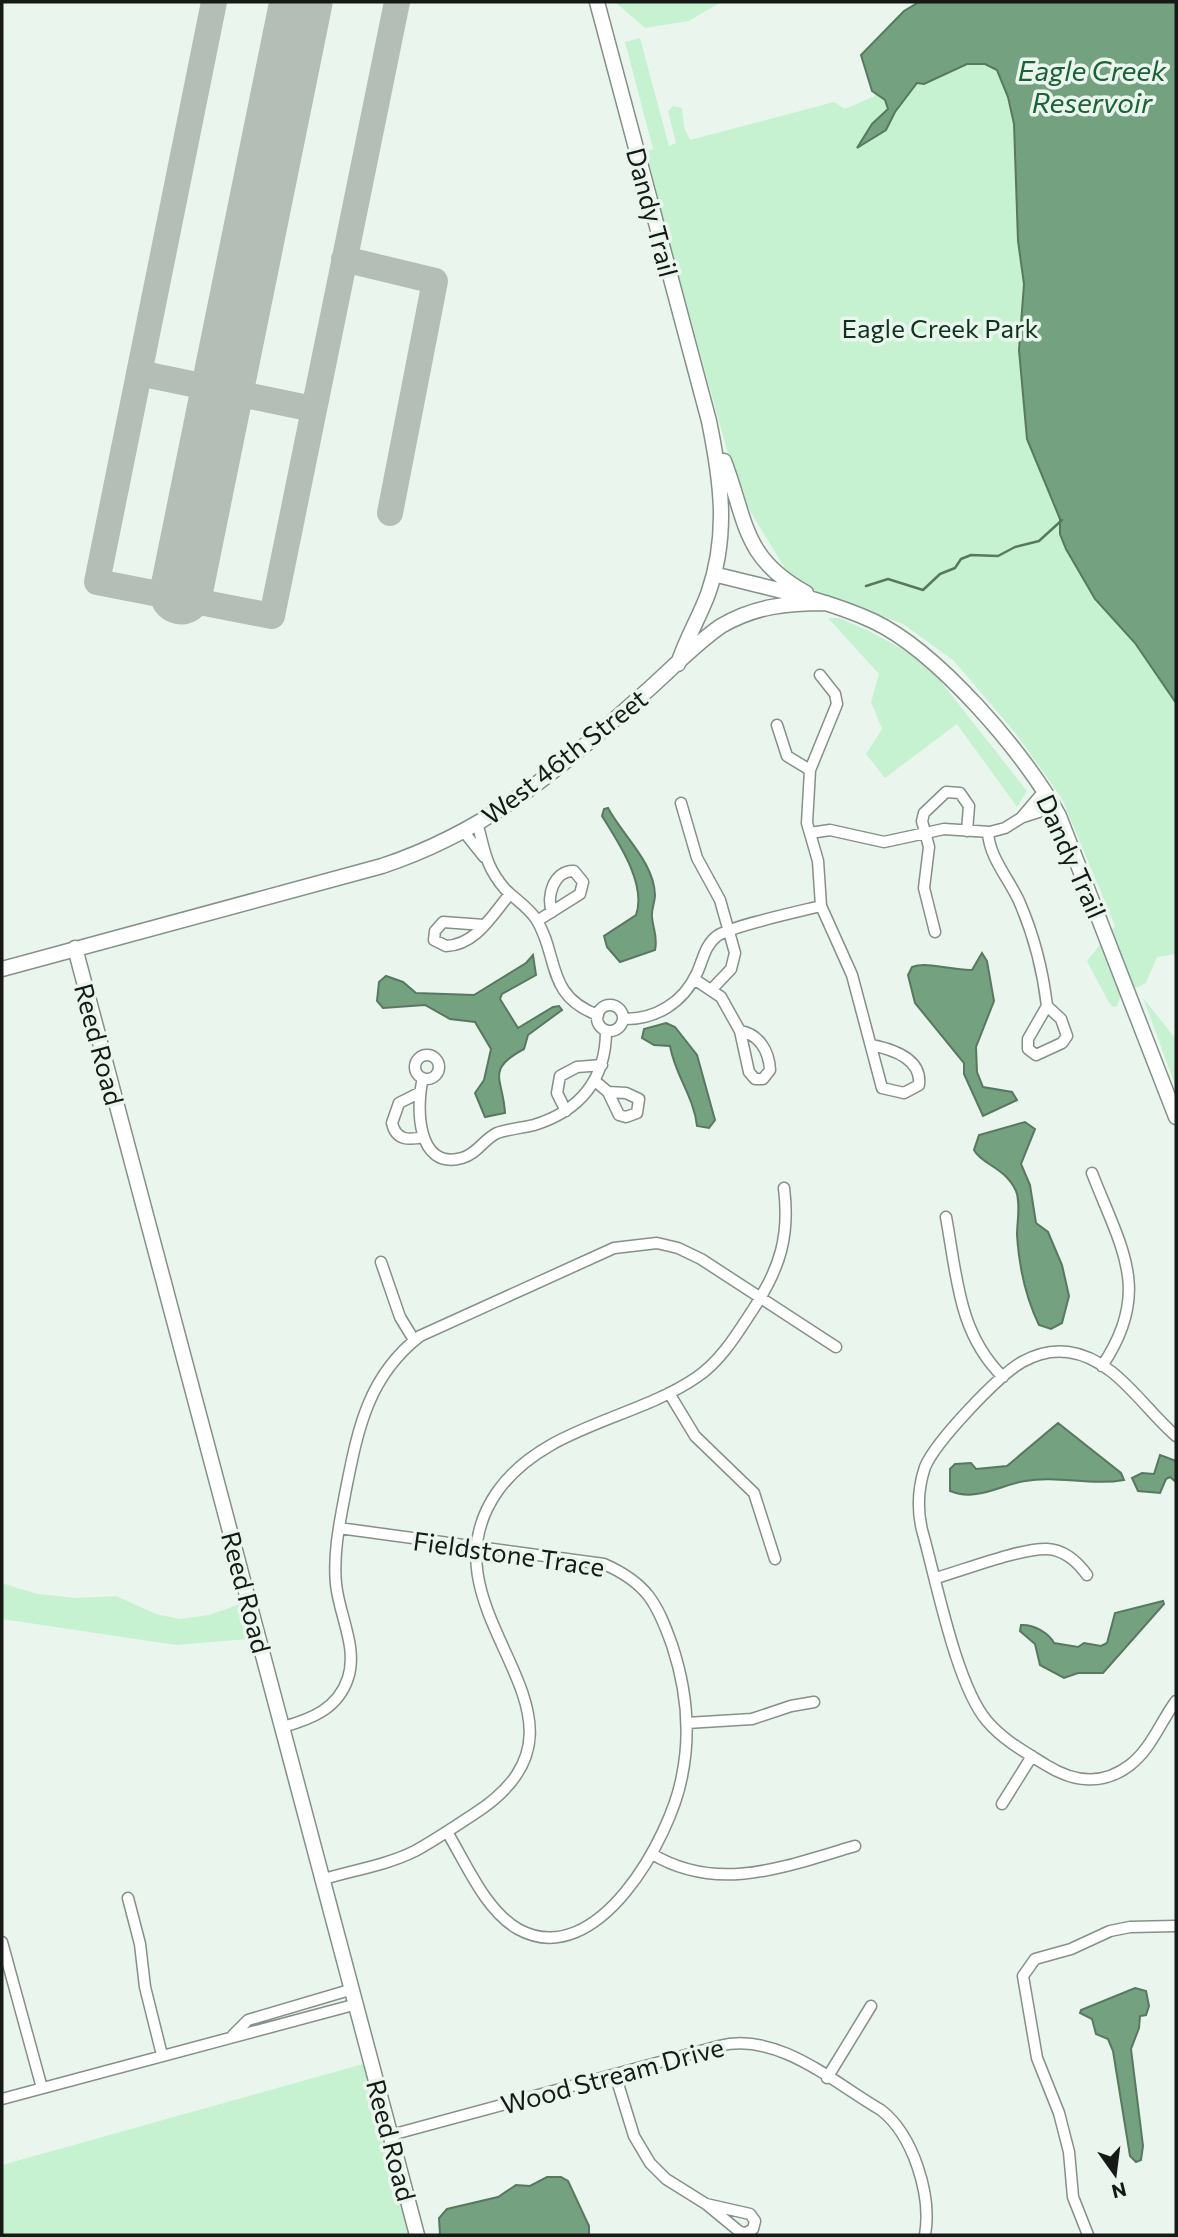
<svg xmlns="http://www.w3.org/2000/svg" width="1178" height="2237" viewBox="0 0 1178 2237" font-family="Commissioner,sans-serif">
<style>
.green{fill:#c6f2d2}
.water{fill:#74a180;stroke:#587860;stroke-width:2}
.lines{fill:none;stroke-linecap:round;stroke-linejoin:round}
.stream{stroke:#587860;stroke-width:2.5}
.taxiway{stroke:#b4beb7;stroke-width:26}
.runway{stroke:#b4beb7;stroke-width:63}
.street-casing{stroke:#859088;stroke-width:13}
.secondary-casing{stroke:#859088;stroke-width:17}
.street{stroke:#fff;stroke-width:10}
.secondary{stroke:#fff;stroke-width:14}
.labels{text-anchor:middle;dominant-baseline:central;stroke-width:7;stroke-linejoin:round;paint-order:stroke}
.street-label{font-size:26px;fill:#161a17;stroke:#eaf6ed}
.park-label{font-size:26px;fill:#0f341d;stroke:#eaf6ed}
.water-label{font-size:28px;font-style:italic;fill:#1a6237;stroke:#eaf6ed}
</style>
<rect width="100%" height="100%" fill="#eaf6ed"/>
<!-- green -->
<path class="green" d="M615 2H721L689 21 645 28Z
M919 2H1176V954L1157 957 1146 983 1121 995 1117 1006 1113 1007 1108 1001 1087 961 1115 926 1062 799 1017 735 954 661 903 624 815 591 789 575 739 493 644 152 653 149 625 42 640 38 669 146 676 143 668 111 673 106 682 108 684 127 690 140 834 102 845 109 875 96 861 55 904 11Z
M828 618H839L869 631 913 655 935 674 1027 791 1017 807 957 724 885 778 866 754 882 729 871 702 879 674Z
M1143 998 1176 1039V1087Z
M2 1583 37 1594 76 1598 116 1596 156 1614 179 1619 209 1615 240 1604 248 1639 176 1645 2 1619Z
M370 2062 415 2235H2V2165Z"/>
<!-- water -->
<path class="water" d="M919 2H1176V703L1135 643 1095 599 1066 549 1060 534V519L1027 439 1019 350 1024 284 1018 241 1014 124 1008 97 997 70 985 64H967L924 84 917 83 895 112 886 130 857 148 872 124 888 109 885 100 872 91 861 55 904 11Z
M608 808C623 836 654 862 655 895 655 902 651 910 652 917 653 929 658 937 655 950L620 962 607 947 604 936 636 915C647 884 618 842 602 816L604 809Z
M982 953 987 961 994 1001 976 1047 977 1072 983 1087 1012 1092 1017 1100 983 1116 964 1074V1063L915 1003 908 975 912 967C927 961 954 971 972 970Z
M533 955 536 975 502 994 500 999 518 1028 553 1007 559 1006 562 1010 528 1035 524 1049C485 1070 503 1078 505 1113L485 1117 475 1093 484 1080 491 1049 475 1022 450 1019 425 1005 383 1008 377 1001 379 982 386 976 403 982 416 993 474 995 526 963Z
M666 1023 675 1027 697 1055 715 1120 709 1128 697 1126C694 1097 675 1075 670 1046L654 1045 642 1038 644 1029Z
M1025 1122 1035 1129 1021 1164 1030 1185 1036 1223 1048 1232 1062 1265 1069 1296 1062 1323 1051 1329 1039 1325C1025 1296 1019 1267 1017 1235 1017 1221 1021 1204 1016 1191 1005 1167 982 1165 974 1150L979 1135Z
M1058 1423 1121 1473 1124 1480C1091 1486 1057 1475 1025 1481 1000 1485 976 1502 950 1491V1469L955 1464 971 1463 976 1469 1007 1466Z
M1160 1455 1176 1461V1482L1170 1477 1166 1479 1160 1493 1138 1491 1132 1478 1142 1473 1154 1474Z
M1163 1601 1164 1604 1103 1673H1078L1064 1678 1040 1665 1035 1644 1020 1631 1021 1625C1033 1624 1049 1633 1054 1643L1078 1647 1084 1643 1101 1646 1107 1643 1115 1613Z
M1135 1988 1146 1991 1149 2006 1146 2015 1140 2016 1139 2028 1131 2049 1143 2146 1141 2160 1136 2162 1130 2156 1113 2051 1108 2039 1096 2034 1092 2019 1080 2013 1081 2010Z
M547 2177H561L568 2181 589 2226V2235H440L439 2218 447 2209 498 2197 516 2185 530 2186Z"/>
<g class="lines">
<!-- stream -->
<path class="stream" d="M866 586 888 579 923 590 940 574 955 568 961 559 971 555 998 556 1015 547 1039 541 1062 520"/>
<!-- taxiway -->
<path class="taxiway" d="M214 2 97 582 272 616 397 2
M344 259 435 281 390 513
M139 373 308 408"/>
<!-- runway -->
<path class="runway" d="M181 593 301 2"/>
<defs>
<path id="street" d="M820 675 835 694 837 704 810 770 807 823 818 861 821 906 852 975 882 1088 904 1093 919 1085C922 1058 892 1049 871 1045
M777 725 787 756 810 770
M681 803 697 858 720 900 735 953 731 969 712 989
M1023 817 1054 807
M478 826C485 852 486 867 505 889 515 899 528 907 536 919 559 955 545 996 598 1015
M464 832 484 857
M988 832C989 857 1009 879 1019 901 1033 933 1043 972 1047 1006
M810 833 830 830 884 842 944 829 990 832 1005 828 1021 818 1044 791
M537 921 580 894 583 882 574 871C554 870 546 896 552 912
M484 925 443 922 435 931 434 940 446 946C476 945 492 915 510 894
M935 932 924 888 929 847 922 821 924 813 946 792 960 793 969 806 967 831
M694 979 721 997 740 1031
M597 1018a13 13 0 1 1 26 0a13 13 0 1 1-26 0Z
M1047 1006 1061 1019 1067 1036 1062 1043 1036 1055 1028 1049V1039Z
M623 1019C655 1020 683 1003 697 973 703 960 705 945 717 936 731 926 801 911 821 906
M740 1031C759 1034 769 1051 770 1070L763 1079H755L749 1072Z
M415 1067a12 12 0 1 1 24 0a12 12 0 1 1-24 0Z
M423 1078C416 1105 416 1171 462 1158 477 1154 484 1139 497 1133 508 1129 522 1128 534 1125 580 1111 606 1079 606 1031
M595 1081 608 1092 626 1093 639 1099 637 1113 626 1117 619 1115 608 1092
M419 1093 399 1103 392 1123C396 1141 409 1140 424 1137
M566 1111 557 1093 560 1076 577 1067 602 1065
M1092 1173C1121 1248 1153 1291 1102 1366
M946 1217C957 1276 958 1333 1003 1377
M381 1262 400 1317 414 1340
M669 1393 695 1436 754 1493 775 1559
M1176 1436C1143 1408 1115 1358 1068 1352 1053 1350 1036 1354 1022 1362 998 1376 936 1441 925 1467 918 1488 917 1509 922 1530 936 1579 956 1685 987 1721 1003 1740 1025 1752 1046 1765 1073 1782 1103 1786 1130 1765 1151 1749 1161 1721 1176 1701
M339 1528 604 1564C647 1583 657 1603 672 1645 686 1687 691 1732 682 1776 671 1837 597 1973 518 1929 485 1910 466 1863 447 1832
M936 1578C964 1570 1021 1548 1047 1549 1065 1550 1077 1561 1087 1575
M687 1723 752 1719 791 1706 814 1702
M283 1727C311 1719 338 1709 348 1678 358 1647 339 1615 336 1584 333 1552 340 1521 346 1489 358 1429 368 1376 420 1336L614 1248 657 1243 678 1248 701 1259 836 1347
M1002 1804 1032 1756
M652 1854C719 1894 786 1866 855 1846
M324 1879C354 1870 387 1865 415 1851 435 1840 454 1827 474 1814 625 1717 412 1615 497 1492 543 1426 635 1420 697 1377 722 1360 738 1332 754 1308 780 1268 790 1236 784 1188
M128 1898 140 1944 145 1987 162 2055
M2 1942 42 2088
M233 2035 248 2020 353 1989
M615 2074 634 2136 650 2163 666 2179 706 2204 740 2232 746 2233 753 2229 755 2221 750 2214 706 2204
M827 2078 871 2006
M2 2099 357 2004
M391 2135 719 2046C777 2031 833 2082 881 2110 913 2135 932 2195 925 2235
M1088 2235 1073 2197 1069 2152 1059 2113 1037 2058 1023 1976 1035 1959 1071 1949 1110 1931 1130 1927 1176 1926"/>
<path id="secondary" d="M597 2 709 421C721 480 729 535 708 594 699 618 686 639 678 664
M724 461C747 521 742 558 806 593
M714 574C767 588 823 598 873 621 937 651 1026 754 1059 816L1176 1117
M75 948 417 2235
M2 969 382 866C488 831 558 770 640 697 667 674 692 646 721 626 755 606 787 603 826 603"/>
</defs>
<!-- street casing -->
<use href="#street" class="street-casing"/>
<!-- secondary casing -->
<use href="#secondary" class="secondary-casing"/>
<!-- street -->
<use href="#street" class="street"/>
<!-- secondary -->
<use href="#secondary" class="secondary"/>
</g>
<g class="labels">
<!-- street labels -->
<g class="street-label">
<text transform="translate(653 212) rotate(75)">Dandy Trail</text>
<text transform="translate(564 756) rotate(-38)">West 46th Street</text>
<text transform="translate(1072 856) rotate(66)">Dandy Trail</text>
<text transform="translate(100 1044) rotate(75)">Reed Road</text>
<text transform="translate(509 1553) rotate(8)">Fieldstone Trace</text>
<text transform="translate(247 1592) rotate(75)">Reed Road</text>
<text transform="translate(612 2075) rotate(-15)">Wood Stream Drive</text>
<text transform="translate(392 2140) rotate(75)">Reed Road</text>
</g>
<!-- park labels -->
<g class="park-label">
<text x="940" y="327">Eagle Creek Park</text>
</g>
<!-- water labels -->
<g class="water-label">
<text x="1092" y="70">Eagle Creek<tspan x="1092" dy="32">Reservoir</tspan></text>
</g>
</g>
<!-- border -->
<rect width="1178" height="2237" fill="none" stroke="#161a17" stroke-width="7"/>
<!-- north arrow -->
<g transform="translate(1115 2174) rotate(166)" stroke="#eaf6ed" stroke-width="5" paint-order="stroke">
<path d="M0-5L12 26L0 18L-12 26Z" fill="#161a17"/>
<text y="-10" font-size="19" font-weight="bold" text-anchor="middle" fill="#161a17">N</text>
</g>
</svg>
